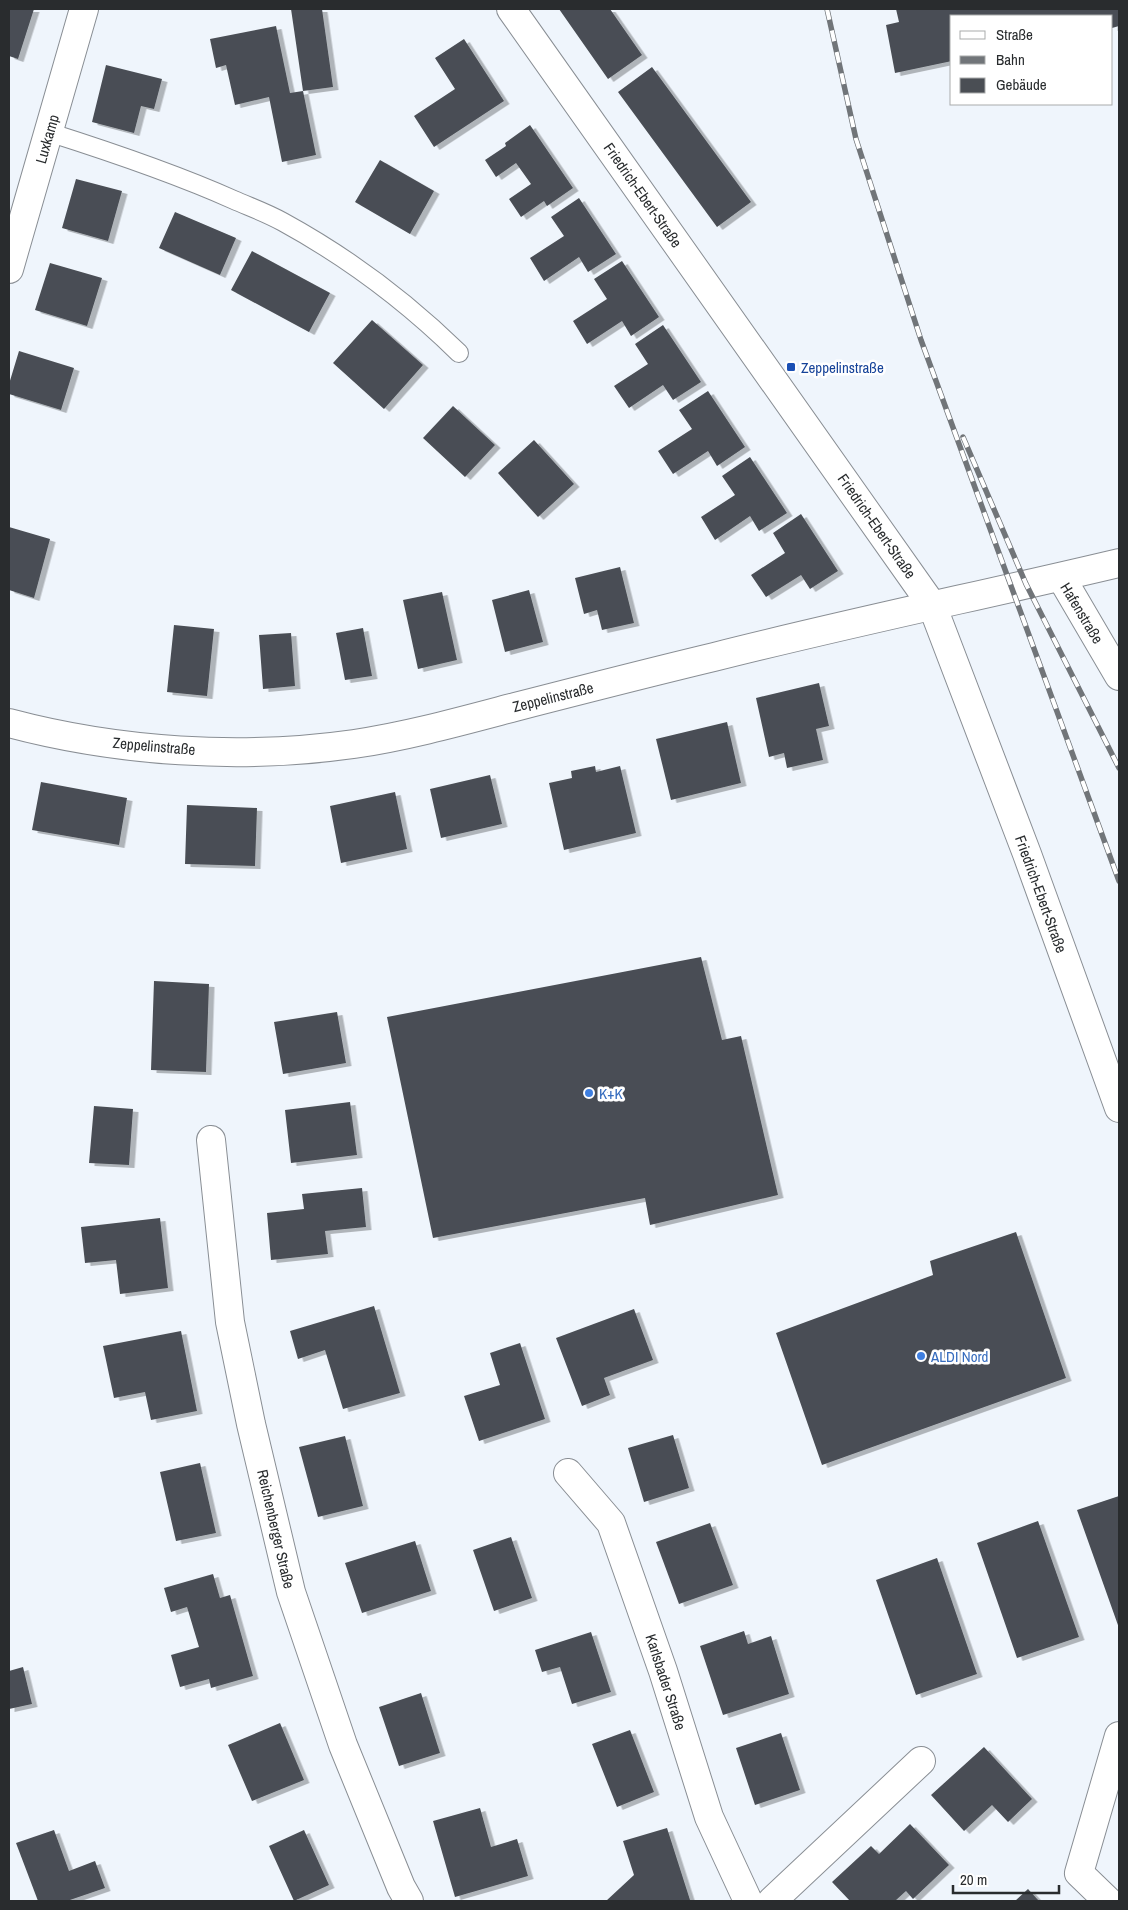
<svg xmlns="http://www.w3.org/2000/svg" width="1128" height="1910" viewBox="0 0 1128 1910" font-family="'Archivo Narrow',sans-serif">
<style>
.building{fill:#4a4e54;filter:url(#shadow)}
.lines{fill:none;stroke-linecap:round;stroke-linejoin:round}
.service-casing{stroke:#898e94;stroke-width:20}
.minor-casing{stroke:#898e94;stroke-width:30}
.tertiary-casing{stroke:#898e94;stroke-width:30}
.service{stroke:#fff;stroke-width:18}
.minor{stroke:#fff;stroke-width:28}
.tertiary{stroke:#fff;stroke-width:28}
.rail-casing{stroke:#717579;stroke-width:5.5}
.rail{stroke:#fff;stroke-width:4;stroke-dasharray:11;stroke-linecap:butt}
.transit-dot{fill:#1a4fb4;stroke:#fff;stroke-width:2}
.shop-dot{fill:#3f7fe0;stroke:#fff;stroke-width:2}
.labels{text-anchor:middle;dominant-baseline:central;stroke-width:5;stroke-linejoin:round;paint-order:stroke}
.street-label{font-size:15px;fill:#292c2e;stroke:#fff}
.transit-label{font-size:15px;fill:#164399;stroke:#fff;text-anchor:start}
.shop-label{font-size:15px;fill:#366cbe;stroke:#fff;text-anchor:start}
</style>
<defs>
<filter id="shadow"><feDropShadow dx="5.5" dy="3" stdDeviation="0" flood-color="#0004"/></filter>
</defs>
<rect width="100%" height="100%" fill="#eff5fc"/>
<!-- building -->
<path class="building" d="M9 9H34L18 59 9 56Z
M291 9H322L333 87 303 91 316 155 282 162 269 97 235 105 226 65 216 68 210 39 276 26 290 93 303 91Z
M559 9H610L642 55 608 79Z
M896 9H1119V26L1112 28V16H952V61L895 73 886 25 899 22Z
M464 39 504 101 434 147 414 116 455 89 435 58Z
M106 65 162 79 154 109 141 106 134 133 92 122Z
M652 67 751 202 717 227 618 92Z
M530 125 573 188 547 206 544 201 521 217 509 199 531 184 516 163 496 177 485 160 506 146 505 143Z
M380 160 434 191 410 234 355 202Z
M76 179 122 191 108 241 62 228Z
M579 198 616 254 588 272 579 257 544 281 530 258 564 236 551 217Z
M175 212 236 238 220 275 159 248Z
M252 251 330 293 309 332 231 290Z
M622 261 659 317 631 336 622 321 587 344 573 321 607 299 594 279Z
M50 263 102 278 87 326 35 310Z
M372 320 423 365 384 409 333 363Z
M663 325 701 382 673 400 663 385 629 408 614 386 648 364 635 344Z
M19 351 74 368 61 410 9 394V384Z
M708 391 745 447 717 466 708 451 673 474 658 451 692 429 679 410Z
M453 406 495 445 465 477 423 438Z
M534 440 574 484 538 517 498 473Z
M750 457 787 513 759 531 750 516 715 540 701 517 735 495 722 476Z
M801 514 838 571 810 589 801 575 766 597 751 575 785 553 773 533Z
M9 527 50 539 34 598 9 590Z
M620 567 634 623 602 630 597 610 584 614 575 578Z
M529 590 543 642 505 652 492 600Z
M442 592 457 660 418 669 403 600Z
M174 625 214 629 207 696 167 692Z
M363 628 372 676 345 680 336 633Z
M291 633 295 686 263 689 259 635Z
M819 683 829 726 816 729 823 760 787 768 784 753 769 757 756 698Z
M727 722 741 783 671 800 656 739Z
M595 766 596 772 620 766 636 833 564 850 549 783 572 778 571 771Z
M490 775 502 824 441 838 430 789Z
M41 782 127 798 119 845 32 830Z
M395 792 407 849 341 863 330 806Z
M187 805 257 808 255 866 185 864Z
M701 957 722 1040 741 1036 778 1195 650 1225 645 1198 433 1238 387 1017Z
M154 981 209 984 206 1072 151 1070Z
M337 1012 346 1063 283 1074 274 1022Z
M350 1102 357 1155 291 1163 285 1110Z
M94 1106 133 1109 129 1165 89 1163Z
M362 1188 366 1227 325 1231 328 1254 271 1260 267 1213 304 1209 302 1194Z
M160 1218 168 1288 120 1294 116 1260 85 1263 81 1227Z
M1016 1232 1066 1378 822 1465 776 1333 933 1275 930 1261Z
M374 1306 400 1393 343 1409 325 1350 298 1359 290 1331Z
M634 1309 653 1360 604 1378 610 1395 582 1406 556 1338Z
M181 1331 197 1411 151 1420 145 1392 114 1398 103 1346Z
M520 1343 545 1419 479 1441 464 1396 500 1385 490 1353Z
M673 1435 689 1488 644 1502 628 1448Z
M345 1436 363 1506 318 1517 299 1447Z
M200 1463 216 1533 176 1541 160 1472Z
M1119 1496V1628L1077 1510Z
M1038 1521 1079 1637 1017 1658 977 1543Z
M710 1523 733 1585 679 1604 656 1542Z
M511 1537 532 1598 494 1611 473 1550Z
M415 1541 431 1591 362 1613 345 1563Z
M937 1558 977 1674 916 1695 876 1580Z
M213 1574 220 1598 230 1595 253 1676 211 1688 209 1679 180 1687 171 1655 199 1647 187 1607 171 1612 164 1588Z
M744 1631 748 1644 771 1636 789 1694 723 1715 700 1646Z
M591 1632 611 1692 572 1704 560 1667 542 1672 535 1650Z
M23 1667 32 1704 9 1709V1671Z
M421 1693 440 1753 399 1766 379 1707Z
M280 1723 304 1780 252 1801 228 1745Z
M630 1730 654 1792 617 1807 592 1744Z
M781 1733 800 1790 755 1805 736 1748Z
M984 1747 1032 1799 1008 1822 992 1805 964 1831 931 1795Z
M480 1808 491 1847 517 1839 528 1876 455 1897 433 1821Z
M910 1824 949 1865 913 1899 906 1891 895 1901H850L832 1882 871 1846 879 1854Z
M667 1828 690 1900 606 1901 634 1875 623 1841Z
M54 1830 69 1871 95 1861 105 1888 67 1901H38L16 1843Z
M304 1830 329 1885 294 1901 269 1846Z
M1028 1889 1039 1901H1015Z"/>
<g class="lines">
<defs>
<path id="service" d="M48 132C111 152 174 173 234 200 250 207 267 213 283 222 347 257 407 302 459 353"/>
<path id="minor" d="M9 269 84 9
M1061 577 1119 676
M9 723C118 752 241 760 354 744 408 736 462 721 515 707 581 690 647 673 714 657 848 623 984 595 1119 563
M211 1140 230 1322 251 1424 291 1592 343 1745 401 1887 409 1901
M568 1473 611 1523 663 1671 709 1817 748 1901
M772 1901 921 1761
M1108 1901 1079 1873 1119 1736"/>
<path id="tertiary" d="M511 9 932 605 1027 854 1119 1108"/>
</defs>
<!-- service casing -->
<use href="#service" class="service-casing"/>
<!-- minor casing -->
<use href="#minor" class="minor-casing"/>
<!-- tertiary casing -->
<use href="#tertiary" class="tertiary-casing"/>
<!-- service -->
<use href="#service" class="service"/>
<!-- minor -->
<use href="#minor" class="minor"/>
<!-- tertiary -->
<use href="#tertiary" class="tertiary"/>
<defs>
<path id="rail" d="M827 9 856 139 921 340 1119 881
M963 437 1026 584 1119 768"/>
</defs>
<!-- rail casing -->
<use href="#rail" class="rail-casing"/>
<!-- rail -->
<use href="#rail" class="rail"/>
</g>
<!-- markers -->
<rect class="transit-dot" x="786" y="362" width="10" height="10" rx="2.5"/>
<g class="shop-dot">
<circle cx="589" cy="1093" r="5"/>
<circle cx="921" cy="1356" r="5"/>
</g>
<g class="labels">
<!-- street labels -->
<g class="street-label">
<text transform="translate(47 139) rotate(-74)">Luxkamp</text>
<text transform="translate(643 195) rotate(55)">Friedrich-Ebert-Straße</text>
<text transform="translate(877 526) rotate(55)">Friedrich-Ebert-Straße</text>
<text transform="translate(1082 613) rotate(59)">Hafenstraße</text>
<text transform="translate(553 697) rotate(-14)">Zeppelinstraße</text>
<text transform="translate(154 746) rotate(5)">Zeppelinstraße</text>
<text transform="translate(1041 894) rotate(70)">Friedrich-Ebert-Straße</text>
<text transform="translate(276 1529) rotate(77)">Reichenberger Straße</text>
<text transform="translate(666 1682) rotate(72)">Karlsbader Straße</text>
</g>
<!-- transit labels -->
<g class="transit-label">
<text x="801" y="367">Zeppelinstraße</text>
</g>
<!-- shop labels -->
<g class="shop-label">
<text x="599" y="1093">K+K</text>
<text x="931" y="1356">ALDI Nord</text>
</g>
</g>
<!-- border -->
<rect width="1128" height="1910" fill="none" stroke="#292c2e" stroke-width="20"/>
<!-- legend -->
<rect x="950" y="15" width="162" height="90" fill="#ffffff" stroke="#a9abab"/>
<rect x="960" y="31" width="25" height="8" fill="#ffffff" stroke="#a9abab"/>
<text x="996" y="40" font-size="15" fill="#292c2e">Straße</text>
<rect x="960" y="56" width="25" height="8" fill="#717579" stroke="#a9abab"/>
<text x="996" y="65" font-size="15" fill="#292c2e">Bahn</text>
<rect x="960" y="78" width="25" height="15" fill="#4a4e54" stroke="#a9abab"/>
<text x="996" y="90" font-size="15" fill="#292c2e">Gebäude</text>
<!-- scale -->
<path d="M953 1885v8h106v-8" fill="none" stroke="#292c2e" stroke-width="2.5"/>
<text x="960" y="1885" font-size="15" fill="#292c2e" stroke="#ffffff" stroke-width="4" paint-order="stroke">20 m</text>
</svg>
